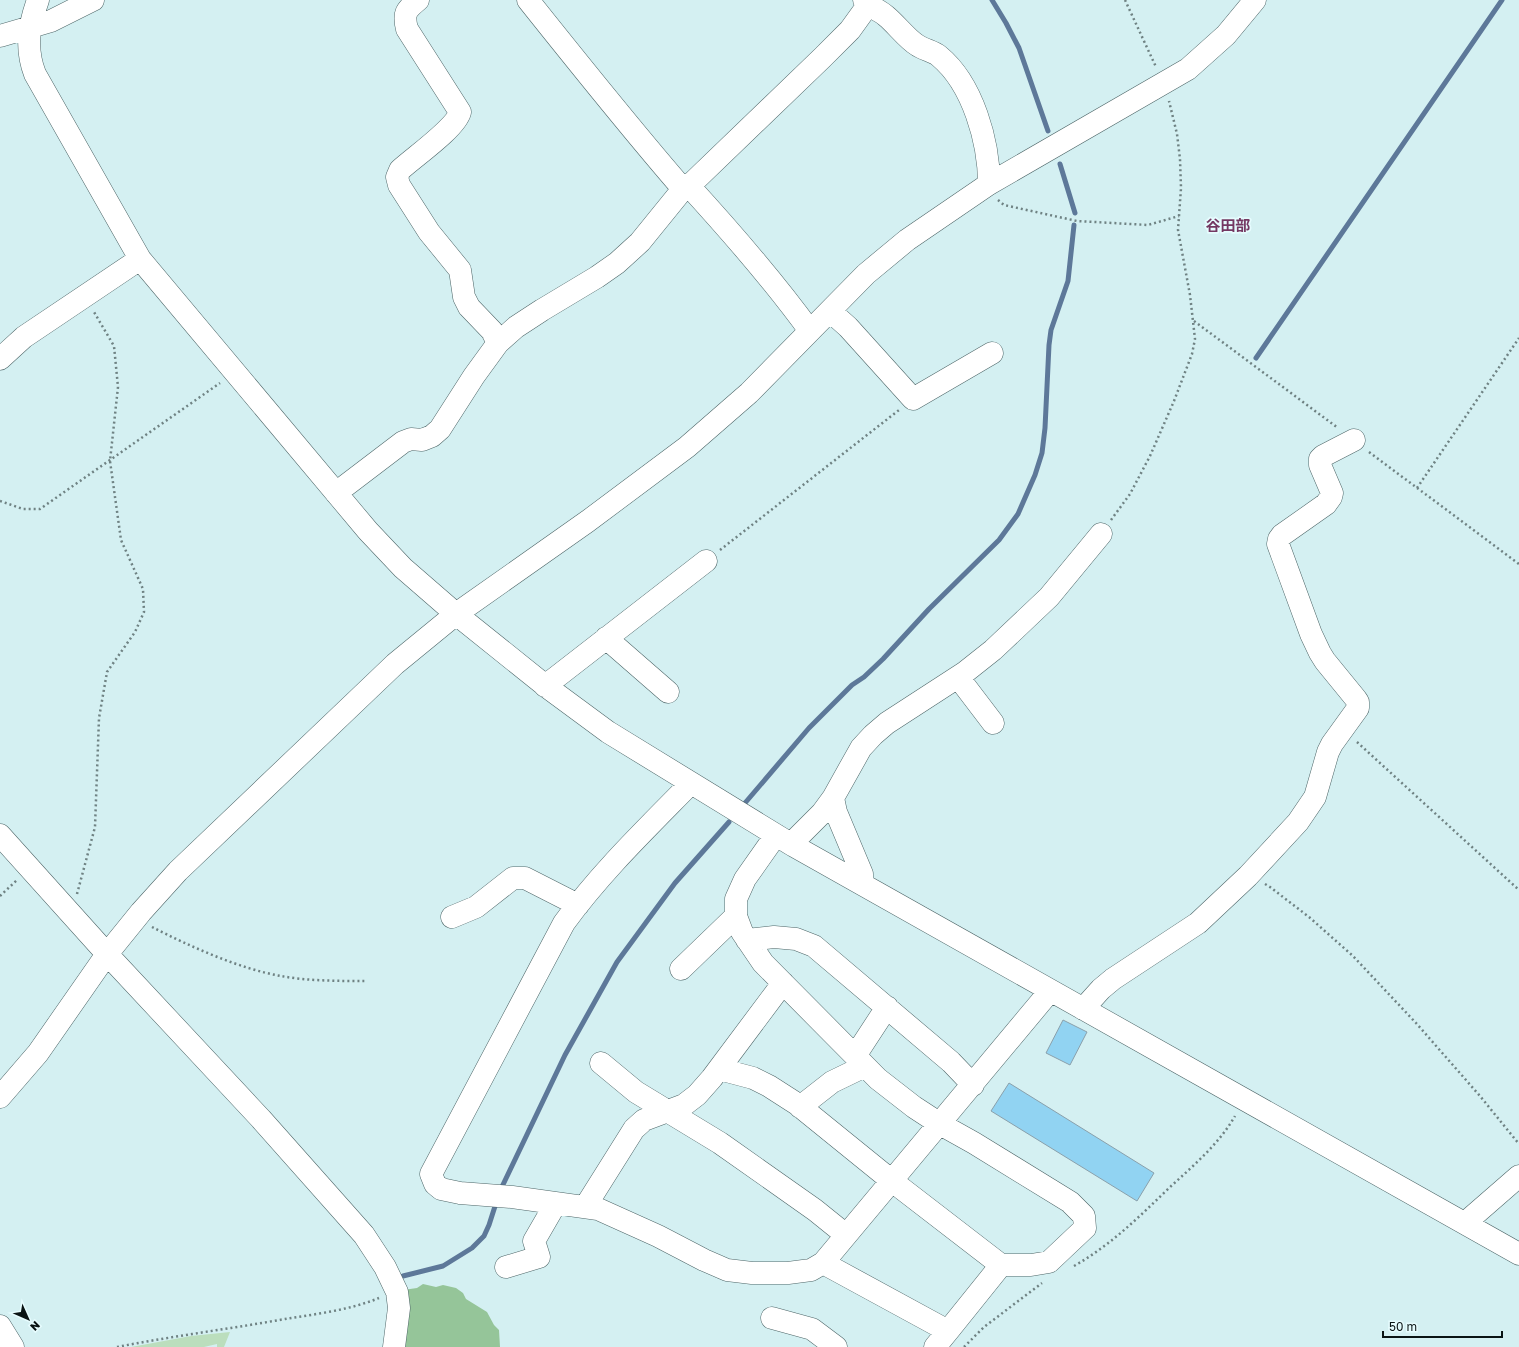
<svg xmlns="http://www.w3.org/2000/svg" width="1519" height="1347" viewBox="0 0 1519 1347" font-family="'Golos Text','Noto Sans JP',sans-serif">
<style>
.green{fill:#bbdebd}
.forest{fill:#95c599}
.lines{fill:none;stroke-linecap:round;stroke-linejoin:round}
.stream{stroke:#5d7899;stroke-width:5}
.building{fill:#91d3f2;stroke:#8aa0ab}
.minor-casing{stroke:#4e6668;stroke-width:23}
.path{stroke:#6f8283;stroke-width:2.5;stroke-dasharray:2 3;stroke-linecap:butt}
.minor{stroke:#fff;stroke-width:22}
.labels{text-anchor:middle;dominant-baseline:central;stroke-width:3.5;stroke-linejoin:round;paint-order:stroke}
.quarter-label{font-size:15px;font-weight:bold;fill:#743862;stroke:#e6fcfe}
</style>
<rect width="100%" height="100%" fill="#d4f0f2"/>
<!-- green -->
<path class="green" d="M230 1332 224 1347H217V1344L204 1347H131L191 1336Z"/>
<!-- forest -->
<path class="forest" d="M423 1284 436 1287 443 1285 456 1288 463 1293 466 1299 487 1312 494 1325 499 1330 500 1347H388L403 1290 417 1288Z"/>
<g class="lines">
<!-- stream -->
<path class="stream" d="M992 0 1006 23 1019 48 1048 131
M1060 164 1075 213
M1256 358 1502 0
M745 803 809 728 852 685 864 677 883 659 929 609 999 540 1018 514 1035 475 1042 453 1045 428 1049 345 1051 330 1068 281 1074 225
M500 1191 565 1055 617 962 675 883 729 822
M403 1276 443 1266 472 1248 484 1236 489 1225 497 1200"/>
</g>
<!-- building -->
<path class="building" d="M1063 1020 1087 1032 1070 1065 1046 1053Z
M1009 1083 1154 1173 1137 1201 991 1111Z"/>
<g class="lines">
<defs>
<path id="minor" d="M38 0C29 25 25 48 35 74L140 259 368 531 403 568 456 614 547 687 608 732 794 846 1519 1254
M418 0C406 10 403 13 407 29L460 112C456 128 414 157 400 170L397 177 399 185 429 232 460 270 464 297 469 307 492 331 498 343
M528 0C579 64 630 128 683 189
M864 0C870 7 879 10 886 16 896 24 907 39 917 45 924 50 933 51 939 56 973 84 989 142 989 184
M0 36 51 21 93 0
M689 186C732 233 773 280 810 331
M830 311 848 327 913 399 992 353
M0 359 24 337 140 259
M336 493 403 442 411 439 422 440 432 436 440 429 474 376 498 343 516 327 542 310 597 277 617 263 640 242 683 189 689 186 823 57 850 30 868 5
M606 638 668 692
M958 677 993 723
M545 686 706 561
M691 783C647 828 601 872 564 923L431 1174 435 1184 441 1189 460 1193 512 1197 598 1209 658 1236 704 1260 727 1270 752 1273H788L811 1270 823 1263 1050 991
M833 798 836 812 862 874V884
M0 835 107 954 261 1119 364 1235 385 1267 397 1292 399 1308 394 1347
M776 835 745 879 736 899V916L742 932 763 963 878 1079 914 1107 940 1124 974 1143 1070 1202 1084 1216 1085 1228 1049 1262 1031 1265H1001
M791 844 822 813 833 798 861 748 873 735 887 723 964 673 993 650 1049 597 1101 534
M452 917 476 907 513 878H525L578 905
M747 940 774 937 796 939 814 946 951 1062 973 1085
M681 969 736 916
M1083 1009 1101 989 1113 979 1198 923 1248 876 1298 822 1315 797 1328 752 1332 744 1358 708V702L1356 699 1325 661 1320 653 1311 634 1278 544 1279 539 1282 535 1326 504 1331 497 1332 493 1320 465V459L1323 456 1354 440
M855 1056 887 1007
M601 1063 636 1092 720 1143 815 1210 846 1235
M719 1069 753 1078 769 1086 797 1104 892 1181 1001 1265 948 1331
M0 1097 38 1053 107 954 141 912 178 871 395 664 456 614 588 521 687 447 749 393 866 274 907 240 989 184 1188 69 1226 35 1255 0
M800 1107 832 1082 865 1066
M585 1207 634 1129 644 1120 684 1105 697 1095 712 1078 783 983
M1465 1223 1519 1176
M823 1263 948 1331 935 1347
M506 1267 539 1257 534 1241 556 1203
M772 1318 812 1329 836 1347
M0 1326 13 1347"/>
</defs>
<!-- minor casing -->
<use href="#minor" class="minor-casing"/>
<!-- path -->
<path class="path" d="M1125 0 1156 67
M998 200 1004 205 1077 221 1148 225 1179 216
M1194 321 1338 428
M1369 452 1519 564
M1417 488 1519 338
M0 501 23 509H40L220 383
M1111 520 1130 494 1150 456 1174 401 1192 354 1195 339 1190 295 1178 230 1181 188 1180 159 1177 134 1169 101
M720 550 899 410
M1357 742 1519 890
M1265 884 1270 887 1309 917 1353 956 1416 1023 1480 1096 1519 1144
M77 894 95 827 99 718 107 672 135 632 144 612 143 589 121 540 110 461 118 387 114 346 94 312
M0 896 17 880
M152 927C189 946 240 969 281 976 307 981 339 981 366 981
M1074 1266C1111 1245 1139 1217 1169 1188 1193 1166 1219 1144 1235 1116
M117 1347C173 1336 229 1329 285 1319 316 1314 350 1310 379 1298
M964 1347 984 1327 1042 1283"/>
<!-- minor -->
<use href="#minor" class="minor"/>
</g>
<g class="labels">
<!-- quarter labels -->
<g class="quarter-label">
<text x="1228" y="225">谷田部</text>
</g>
</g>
<!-- north arrow -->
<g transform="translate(28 1319) rotate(135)" stroke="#e6fcfe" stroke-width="3" paint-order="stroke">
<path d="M0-3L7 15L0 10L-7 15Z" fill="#0a1414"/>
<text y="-6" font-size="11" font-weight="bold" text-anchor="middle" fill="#0a1414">N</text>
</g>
<!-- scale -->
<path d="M1383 1331v6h119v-6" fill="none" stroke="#0a1414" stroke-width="2"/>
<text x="1389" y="1331" font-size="12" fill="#0a1414" stroke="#e6fcfe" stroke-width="3" paint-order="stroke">50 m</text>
</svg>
